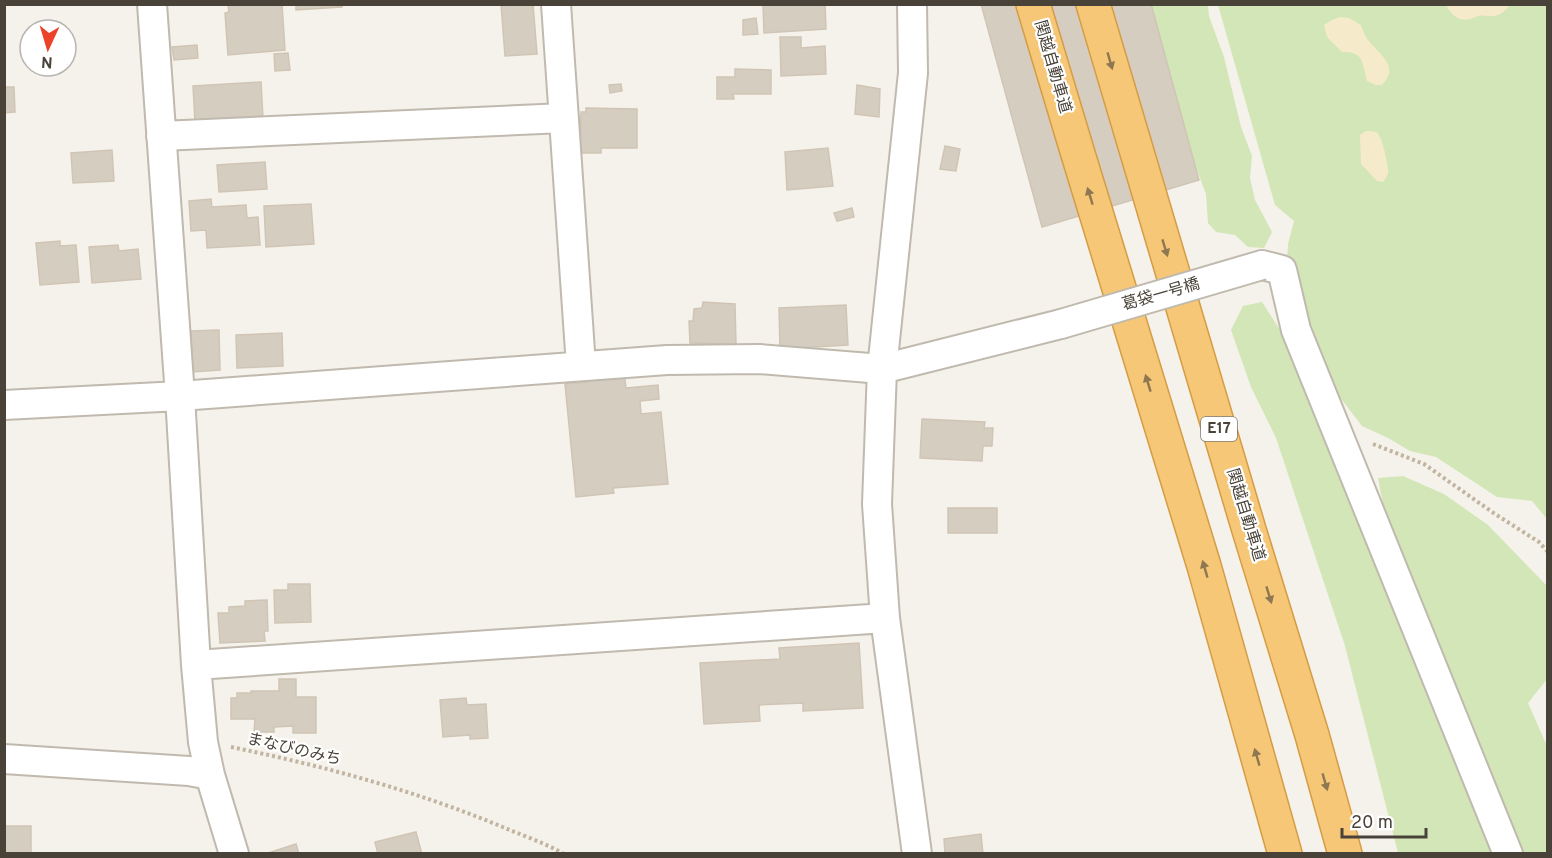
<svg xmlns="http://www.w3.org/2000/svg" width="1552" height="858" viewBox="0 0 1552 858" font-family="Overpass,'Noto Sans JP',sans-serif">
<style>
.green{fill:#d2e6b7}
.sand{fill:#f5ebca}
.building{fill:#d6cdc1;stroke:#d0c5b5;stroke-width:1.5}
.lines{fill:none;stroke-linecap:round;stroke-linejoin:round}
.minor-casing{stroke:#c0b9ae;stroke-width:32}
.highway-casing{stroke:#d59c45;stroke-width:36}
.path{stroke:#c1b4a0;stroke-width:4;stroke-dasharray:3 3;stroke-linecap:butt}
.minor{stroke:#fff;stroke-width:28}
.highway{stroke:#f5c776;stroke-width:33}
.minor-bridge-casing{stroke:#c0b9ae;stroke-width:32;stroke-linecap:butt}
.minor-bridge{stroke:#fff;stroke-width:28}
.oneway{fill:#8e7751}
.labels{text-anchor:middle;dominant-baseline:central;stroke-width:4.5;stroke-linejoin:round;paint-order:stroke}
.shield{fill:#fff;stroke:#807b74;stroke-width:1.5}
.shield-label{font-size:15px;font-weight:bold;fill:#494239}
.street-label{font-size:16px;fill:#494239;stroke:#fff}
</style>
<rect width="100%" height="100%" fill="#f5f2eb"/>
<!-- green -->
<path class="green" d="M1146 5H1208L1209 16 1224 57 1241 127 1252 156 1250 178 1255 200 1272 232 1264 248 1248 247 1235 235 1216 232 1208 223 1206 194 1191 154Z
M1218 5H1547V519L1532 501 1497 497 1436 457 1410 451 1388 438 1362 426 1332 387 1320 360 1287 260 1288 244 1294 221 1275 205Z
M1262 302 1280 330 1325 425 1350 504 1414 635 1494 853H1398L1345 646 1276 438 1251 387 1231 330 1243 306Z
M1403 476 1444 494 1488 525 1547 586V679L1528 703 1547 746V853H1516L1389 537 1378 478Z"/>
<!-- sand -->
<path class="sand" d="M1446 5H1510C1504 12 1499 17 1489 16 1486 16 1482 15 1479 16 1476 16 1473 19 1470 19 1458 22 1451 14 1446 5Z
M1340 17 1349 18 1361 25C1363 30 1364 34 1367 39 1378 53 1401 66 1382 85H1376L1367 81C1362 64 1365 51 1342 52L1327 37 1324 25 1332 20Z
M1366 131C1370 131 1373 131 1376 132 1382 135 1387 161 1388 169 1389 174 1386 178 1383 182L1377 181 1361 164 1360 135Z"/>
<!-- building -->
<path class="building" d="M228 4H282L285 50 228 55 225 13 229 12Z
M296 4H342V7L296 10Z
M501 4H533L537 54 505 56Z
M763 4H825L826 29 764 33Z
M981 4H1151L1199 180 1042 227Z
M756 18 758 34 743 35V20Z
M780 37H801V48L825 46 826 74 781 76Z
M197 45 198 58 174 60 172 47Z
M288 53 290 70 275 71 274 54Z
M735 69 771 70V94H733L734 99H717V77H735Z
M261 82 263 118 195 122 193 86Z
M621 84 622 91 610 93 609 85Z
M857 85 880 89 879 117 855 114Z
M4 87H14L15 112 4 113Z
M586 108 637 109V148H601V153H580L581 112H586Z
M945 146 960 149 956 171 940 169Z
M828 148 833 186 787 190 785 152Z
M112 150 114 181 73 183 71 153Z
M265 162 267 189 219 192 217 165Z
M211 199 212 207 246 205 247 218 258 217 260 245 207 248 206 230 191 231 189 201Z
M311 204 314 244 266 247 264 206Z
M852 208 854 217 837 221 834 213Z
M60 241V246L76 245 79 282 40 285 36 243Z
M118 245 119 251 138 249 141 279 92 283 89 247Z
M703 302 735 304 736 344 690 343 689 321H693L694 309 702 308Z
M846 305 848 345 780 349 779 308Z
M219 330 220 370 192 372 191 331Z
M282 333 283 366 237 368 236 335Z
M624 372 626 388 658 385 659 399 640 401 641 414 661 412 668 484 613 488 614 493 576 497 565 384 588 382 587 375Z
M922 419 985 422 984 428H993L992 446H983L982 461 920 458Z
M948 508H997V533H948Z
M288 584H310L311 622 275 623 274 590H288Z
M267 600 268 631H264L265 641 220 643 218 613H229V607L245 606V601Z
M859 643 863 708 803 711V703L759 705 760 721 704 724 700 663 780 659 779 648Z
M279 679H296V697H316V733H293V726L274 727V732H254L255 719H231V698H237V693H251V691H279Z
M466 698 467 705 486 704 488 738 470 739V735L443 737 440 700Z
M4 826H31V853H4Z
M416 832 422 854H378L375 842Z
M981 834 983 854H945L944 839Z
M296 844 299 854 268 853Z"/>
<g class="lines">
<defs>
<path id="minor" d="M152 4 180 396 196 665 203 742 210 775 234 854
M556 4 581 366
M912 4 913 73 882 369 877 504 885 618 917 854
M161 136 564 118
M1262 265 1282 270 1296 330 1508 854
M4 405 180 396 667 360 759 359 882 369 1061 324
M196 665 885 618
M4 759 189 771 210 775"/>
<path id="highway" d="M1033 4 1078 154 1204 566 1285 854
M1093 4 1249 530 1312 735 1345 854"/>
</defs>
<!-- minor casing -->
<use href="#minor" class="minor-casing"/>
<!-- highway casing -->
<use href="#highway" class="highway-casing"/>
<!-- path -->
<path class="path" d="M1373 444 1424 464 1495 514 1539 542 1548 552
M231 747C324 766 417 791 505 828 524 836 545 843 564 854"/>
<!-- minor -->
<use href="#minor" class="minor"/>
<!-- highway -->
<use href="#highway" class="highway"/>
<defs>
<path id="minor-bridge" d="M1061 324 1262 265"/>
</defs>
<!-- minor-bridge casing -->
<use href="#minor-bridge" class="minor-bridge-casing"/>
<!-- minor-bridge -->
<use href="#minor-bridge" class="minor-bridge"/>
</g>
<!-- one-way arrows -->
<defs><path id="oneway-solid" d="M-6-.8H1V-3.2L6.5 0L1 3.2V.8H-6Z" transform="scale(1.5)"/></defs>
<g class="oneway">
<use href="#oneway-solid" transform="translate(1110 61) rotate(74)"/>
<use href="#oneway-solid" transform="translate(1090 196) rotate(-107)"/>
<use href="#oneway-solid" transform="translate(1165 248) rotate(73)"/>
<use href="#oneway-solid" transform="translate(1148 383) rotate(-107)"/>
<use href="#oneway-solid" transform="translate(1205 569) rotate(-106)"/>
<use href="#oneway-solid" transform="translate(1269 595) rotate(73)"/>
<use href="#oneway-solid" transform="translate(1257 757) rotate(-106)"/>
<use href="#oneway-solid" transform="translate(1325 782) rotate(74)"/>
</g>
<g class="labels">
<!-- shield labels -->
<rect class="shield" x="1201" y="417" width="36" height="24" rx="4.5"/>
<g class="shield-label">
<text x="1219" y="429">E17</text>
</g>
<!-- street labels -->
<g class="street-label">
<text transform="translate(1052 67) rotate(74)">関越自動車道</text>
<text transform="translate(1161 295) rotate(-16)">葛袋一号橋</text>
<text transform="translate(1245 515) rotate(73)">関越自動車道</text>
<text transform="translate(294 750) rotate(13)">まなびのみち</text>
</g>
</g>
<!-- border -->
<rect width="1552" height="858" fill="none" stroke="#494239" stroke-width="12"/>
<!-- north arrow -->
<g transform="translate(48 48) rotate(184)"><circle r="28" fill="#ffffff" stroke="#b6b3b0" stroke-width="1.5"/>
<path d="M0-4.5L10 22L0 15L-10 22Z" fill="#ed422a"/>
<text y="-9" font-size="16" font-weight="bold" text-anchor="middle" fill="#494239">N</text>
</g>
<!-- scale -->
<path d="M1342 828v9h84v-9" fill="none" stroke="#494239" stroke-width="3"/>
<text x="1351" y="828" font-size="18" fill="#494239" stroke="#ffffff" stroke-width="4.5" paint-order="stroke">20 m</text>
</svg>
